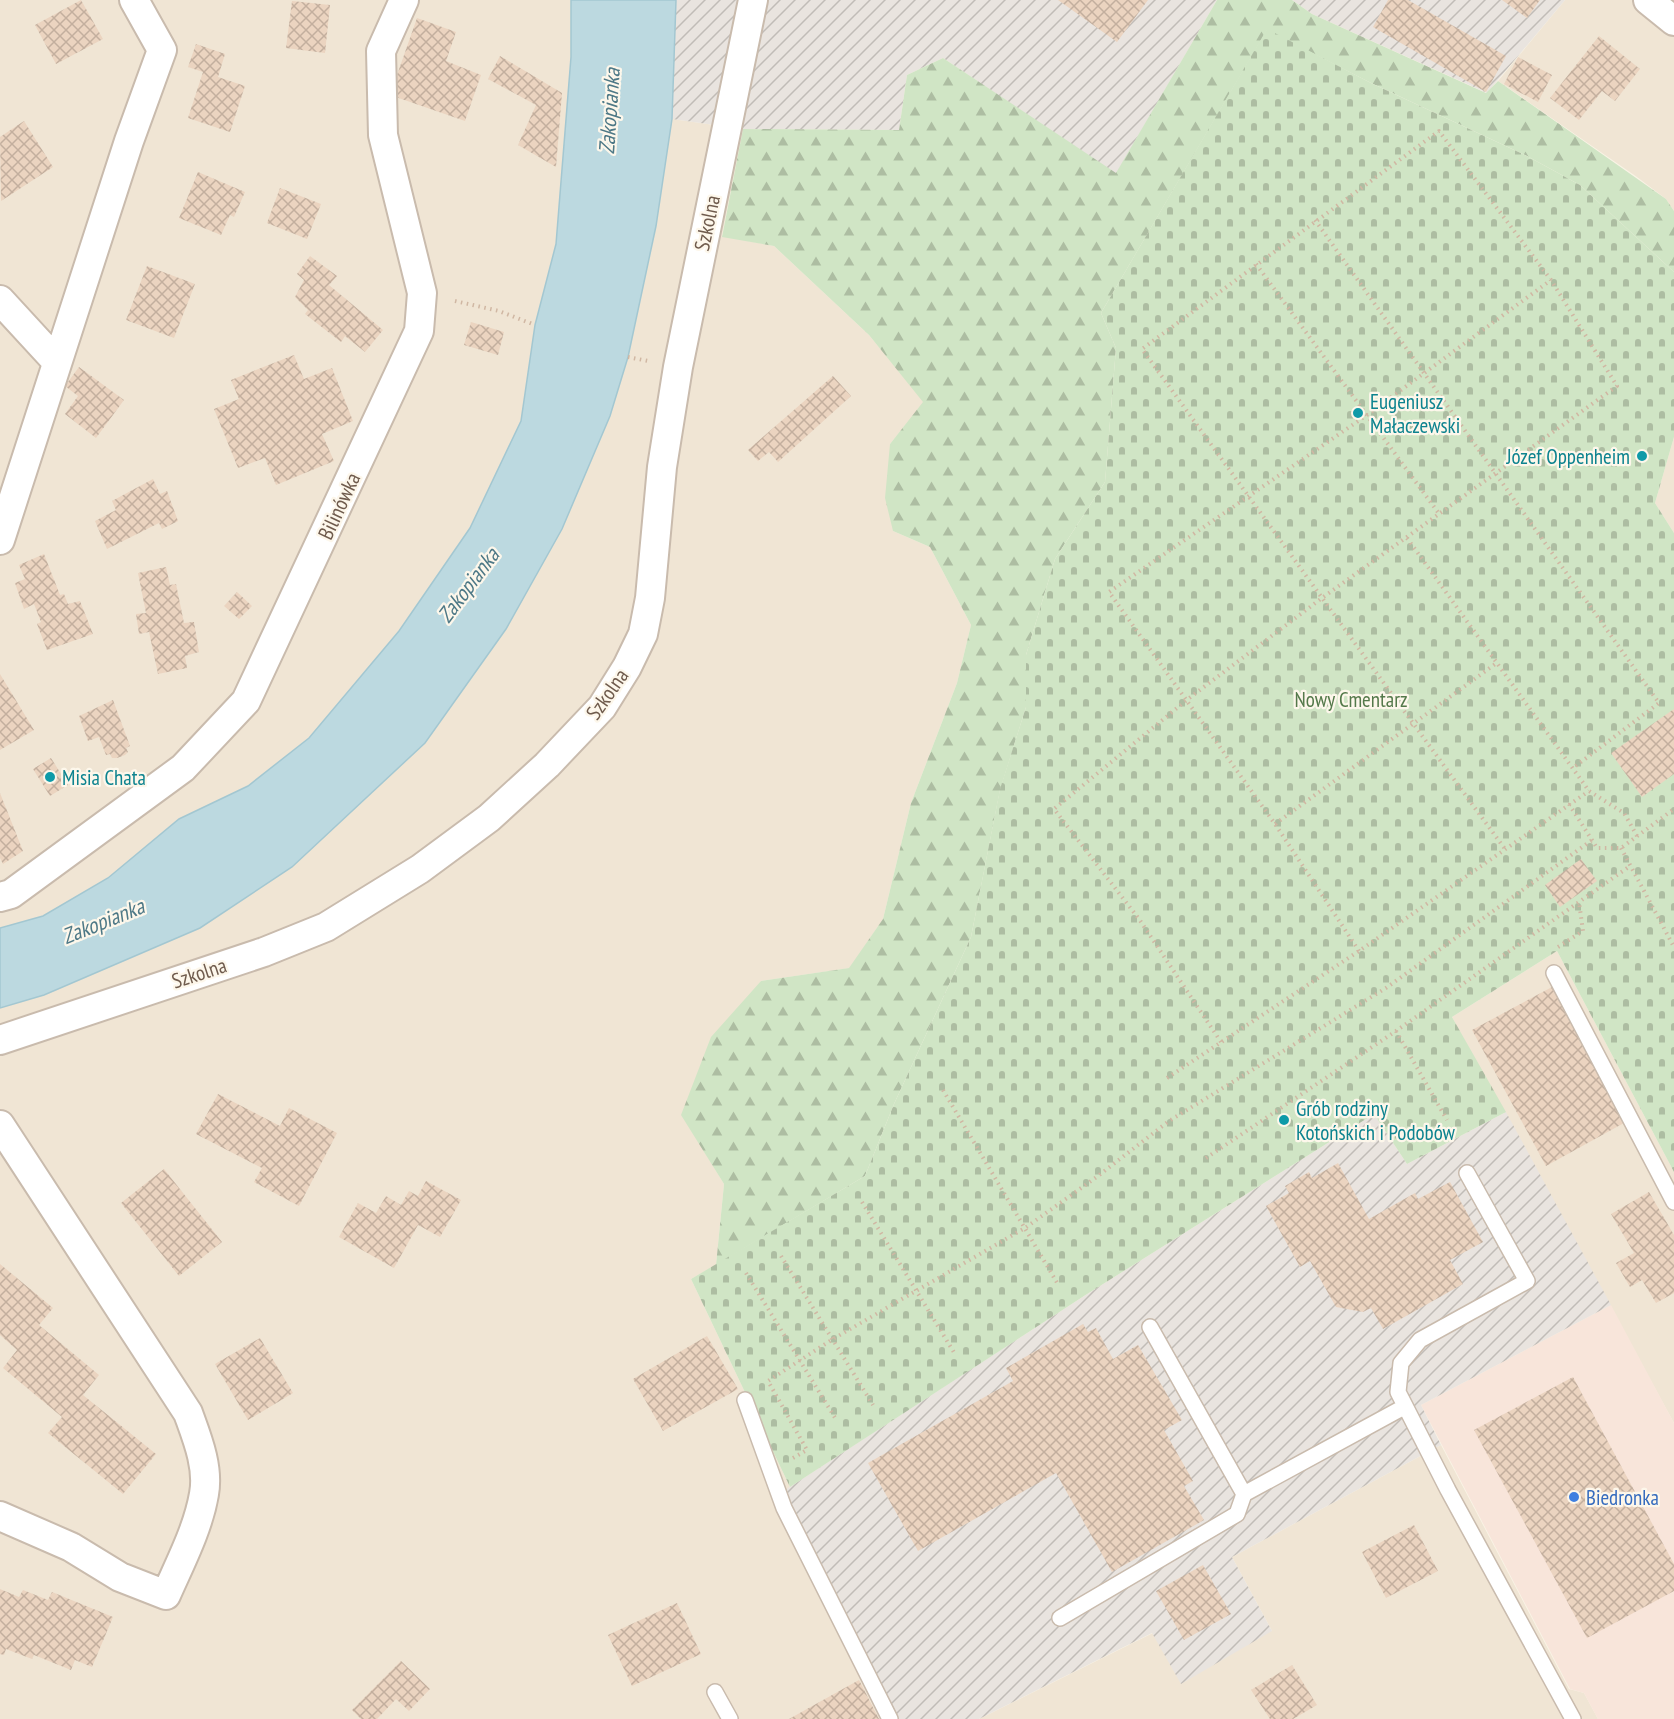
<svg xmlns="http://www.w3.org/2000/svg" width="1674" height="1719" viewBox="0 0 1674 1719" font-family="'PT Sans Narrow',sans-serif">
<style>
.residential{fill:#f0e5d4}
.commercial{fill:#f8e5da}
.industrial{fill:url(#industrial-furrows)}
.forest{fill:url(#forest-firs)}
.cemetery{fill:url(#cemetery-stones)}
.water{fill:#bcd9e0;stroke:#a3c7d1;stroke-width:1.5}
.building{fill:url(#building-cross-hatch)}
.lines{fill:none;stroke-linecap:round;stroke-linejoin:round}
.lane-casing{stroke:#c9bbad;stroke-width:18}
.street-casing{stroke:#c9bbad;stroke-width:32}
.path{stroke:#d0b7a3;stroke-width:4;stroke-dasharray:1.5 4.5;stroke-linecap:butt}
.lane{stroke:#fff;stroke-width:15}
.street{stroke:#fff;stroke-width:28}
.culture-dot{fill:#0f9aa8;stroke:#fdf7eb;stroke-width:2}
.shop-dot{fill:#3f7fe0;stroke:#fdf7eb;stroke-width:2}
.labels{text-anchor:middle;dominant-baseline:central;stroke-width:4.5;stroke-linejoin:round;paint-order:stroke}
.street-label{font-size:21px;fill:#6f5b4d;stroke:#fdf7eb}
.culture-label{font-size:21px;fill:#0d838f;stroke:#fdf7eb;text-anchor:start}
.park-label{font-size:21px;fill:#54794a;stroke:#fdf7eb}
.shop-label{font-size:21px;fill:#366cbe;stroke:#fdf7eb;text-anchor:start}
.water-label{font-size:22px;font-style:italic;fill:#4d7886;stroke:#fdf7eb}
</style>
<defs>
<pattern id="industrial-furrows" width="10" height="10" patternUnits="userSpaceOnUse" patternTransform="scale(1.5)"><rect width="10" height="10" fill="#e9e4df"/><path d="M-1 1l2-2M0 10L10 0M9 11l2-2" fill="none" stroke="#c1bcb7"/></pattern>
<pattern id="forest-firs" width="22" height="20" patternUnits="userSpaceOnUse" patternTransform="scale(1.5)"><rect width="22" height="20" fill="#d0e5c5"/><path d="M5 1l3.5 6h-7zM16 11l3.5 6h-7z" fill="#adbda2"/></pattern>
<pattern id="cemetery-stones" width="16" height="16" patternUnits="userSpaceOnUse" patternTransform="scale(1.5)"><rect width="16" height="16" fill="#d0e5c5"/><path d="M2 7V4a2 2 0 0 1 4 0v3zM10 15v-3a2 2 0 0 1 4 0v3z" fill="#adbda2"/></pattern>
<pattern id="building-cross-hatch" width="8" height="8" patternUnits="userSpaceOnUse" patternTransform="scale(1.5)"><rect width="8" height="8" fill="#ebd4c0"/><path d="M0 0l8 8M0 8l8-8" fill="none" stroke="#c3af9e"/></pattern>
</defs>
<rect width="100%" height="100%" fill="#f9f3e5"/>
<!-- residential -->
<path class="residential" d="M0 0H571V57L556 244 535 325 521 421 470 528 399 631 309 738 248 786 179 819 108 878 43 916 0 928Z
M1565 0H1674V211L1666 199 1637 177 1498 81Z
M672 119 743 129 722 236 774 246 869 335 924 402 890 444 893 531 930 547 971 625 957 683 911 803 883 919 850 968 761 981 682 1115 724 1184 716 1265 691 1279 790 1487 782 1493 899 1719H0V1008L44 995 200 928 292 867 425 743 506 629 562 529 610 416 628 357 656 226Z
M1674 437V533L1655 503Z
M1557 951 1674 1172V1423L1452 1017Z
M1441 1445 1569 1689 1584 1693 1598 1719H979L1153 1633 1272 1631 1232 1557Z"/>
<!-- commercial -->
<path class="commercial" d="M1611 1305 1674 1423V1719H1598L1584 1693 1570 1689 1421 1405Z"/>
<!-- industrial -->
<path class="industrial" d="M676 0H1217L1116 174 943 58 907 75 899 130 743 129 672 119Z
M1292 0H1565L1487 93 1312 14Z
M1506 1112 1611 1305 1421 1405 1441 1445 1232 1557 1272 1631 1181 1684 1152 1633 979 1719H899L782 1492 1084 1296 1374 1114 1407 1164Z"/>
<!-- forest -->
<path class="forest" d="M1217 0H1292L1312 14 1486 93 1498 81 1666 199 1674 211V272L1580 185 1527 156 1371 83 1267 30 1101 313 1116 348 1105 482 1055 559 1026 655V707L1000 790 971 937 894 1104 865 1176 716 1265 724 1184 681 1115 711 1037 761 981 849 968 883 919 911 803 957 683 971 625 930 547 893 531 885 498 890 444 923 402 869 335 774 246 722 237 743 129 899 130 907 75 943 58 1116 173Z"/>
<!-- cemetery -->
<path class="cemetery" d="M1267 29 1371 83 1527 156 1580 185 1674 272V437L1655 503 1674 533V1172L1557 951 1452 1017 1506 1112 1407 1164 1374 1114 1084 1296 790 1487 691 1279 865 1176 894 1104 971 937 1000 789 1026 707V655L1055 559 1105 482 1116 348 1101 313Z"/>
<!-- water -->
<path class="water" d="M571 0H676L672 119 656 226 628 357 610 416 562 529 506 629 425 743 292 867 200 928 44 995 0 1008V928L43 916 108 878 179 819 248 786 309 738 399 631 470 528 521 421 535 325 556 244 571 57Z"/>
<!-- building -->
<path class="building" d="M81 0 103 39 56 64 35 25Z
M1058 0H1148L1117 42Z
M1388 0H1408L1506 56 1486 92 1373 27Z
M1502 0H1540L1527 18Z
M292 1 330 5 325 53 286 48Z
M417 18 456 32 446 61 481 75 465 121 390 95Z
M1599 36 1640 69 1615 101 1602 91 1579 120 1550 98Z
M196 44 225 54 218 77 245 86 230 132 188 118 203 72 188 67Z
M500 56 562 93 556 167 518 145 536 105 488 79Z
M1518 57 1552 75 1538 102 1504 84Z
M24 121 53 167 1 201 0 137Z
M198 172 245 192 234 217 230 215 221 235 179 218Z
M280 188 321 204 307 239 267 223Z
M310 256 337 276 329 285 383 330 365 352 345 336 341 342 305 314 308 310 295 297 304 280 297 274Z
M147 266 195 284 174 338 126 320Z
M471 322 504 332 498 355 464 345Z
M294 355 304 379 332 368 353 421 322 434 334 461 276 485 265 458 238 468 214 409 239 399 231 380Z
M79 367 124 400 96 438 65 414 78 396 65 386Z
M833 376 851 396 778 462 769 452 758 461 748 450Z
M153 479 160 494 167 491 178 521 162 529 159 523 107 549 95 521 116 510 112 501Z
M44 554 60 595 64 594 68 604 80 601 93 634 47 650 37 624 41 622 34 604 24 609 15 583 25 579 19 565Z
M166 567 170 585 176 584 184 623 194 622 199 652 185 656 187 668 158 674 149 632 139 634 136 614 146 613 138 573Z
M237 592 252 606 239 619 224 606Z
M0 674 34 730 0 750Z
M113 700 130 746 126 748 128 752 125 755 117 758H112L110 754 106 755 99 737 88 741 79 716Z
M1674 709V774L1642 797 1611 753Z
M51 758 68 785 50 796 33 769Z
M0 793 23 851 3 864 0 858Z
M1581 859 1597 881 1560 907 1545 885Z
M1552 987 1624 1123 1546 1166 1472 1030Z
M218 1094 280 1126 289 1108 337 1133 299 1206 254 1182 262 1168 196 1134Z
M1338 1163 1369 1219 1415 1193 1418 1199 1450 1182 1483 1242 1450 1260 1463 1284 1383 1329 1371 1308 1363 1312 1336 1307 1310 1261 1300 1267 1266 1206 1289 1193 1285 1186 1309 1172 1312 1178Z
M164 1169 222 1242 179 1276 121 1203Z
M426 1181 461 1200 440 1237 418 1225 394 1268 339 1237 358 1203 376 1213 386 1196 401 1205 409 1191 418 1196Z
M1649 1192 1674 1235V1293L1656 1303 1642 1280 1630 1287 1616 1263 1634 1253 1611 1214Z
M0 1264 53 1308 39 1325 99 1375 83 1395 156 1454 123 1494 48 1433 62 1417 3 1368 17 1350 0 1335Z
M1083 1324 1088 1332 1096 1328 1113 1359 1138 1345 1182 1420 1164 1430 1193 1481 1184 1486 1204 1520 1112 1572 1056 1473 918 1551 868 1463 1013 1381 1006 1368Z
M707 1336 738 1389 663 1431 633 1379Z
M260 1338 293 1393 248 1420 215 1364Z
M1573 1377 1674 1564V1591L1587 1638 1474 1430Z
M1414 1525 1438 1571 1386 1598 1362 1552Z
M1203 1565 1231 1614 1184 1640 1156 1591Z
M0 1589 19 1597 23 1590 48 1600 52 1592 113 1617 92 1667 75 1660 71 1670 34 1655 32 1659 6 1649 4 1655 0 1654Z
M677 1603 701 1654 632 1686 608 1635Z
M401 1661 430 1689 409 1711 396 1699 377 1719H361L352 1710Z
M1292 1665 1317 1705 1293 1719H1270L1251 1690Z
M859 1680 879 1719H789Z"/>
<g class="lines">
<defs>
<path id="lane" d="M1554 973 1674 1202
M1467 1173 1527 1281 1420 1340 1401 1363 1398 1392 1448 1490 1573 1719
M1150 1327 1244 1494
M745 1400 784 1508 890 1719
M1060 1618 1237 1514 1244 1494 1404 1407
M715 1692 730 1719"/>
<path id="street" d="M1648 0 1674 21
M0 300 57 362
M0 540 129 141 162 50 134 0
M0 897 11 894 183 768 246 701 419 331 422 293 383 135 381 51 404 0
M0 1040 264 952 326 927 420 869 489 818 547 765 602 707 627 667 643 634 650 598 662 467 678 367 753 0
M0 1125 188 1413C197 1438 209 1467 204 1494 198 1529 180 1563 166 1595L120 1577 71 1547 0 1516"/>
</defs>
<!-- lane casing -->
<use href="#lane" class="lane-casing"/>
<!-- street casing -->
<use href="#street" class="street-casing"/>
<!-- path -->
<path class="path" d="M1315 220 1659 703 1573 768
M1256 264 1440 515
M455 301 499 311 535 325
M628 357 648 361
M1407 538 1589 791 1624 813 1637 836
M1569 804 1597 848H1621L1674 809
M1275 824 1498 662
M1621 848 1674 947
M1558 947 1583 931 1579 902
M1359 951 1275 824 1109 592 1367 415 1551 280
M1396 1031 1447 1120
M1221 1042 1139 919 1054 809 1188 699 1322 598 1617 386 1551 280 1439 131 1142 349C1263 516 1383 683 1505 849
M1167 1078 1359 951 1589 791
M943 1090 1059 1286
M1206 1158 1396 1031 1630 866
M862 1202 955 1354
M781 1256 873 1405
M746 1273 837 1421
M793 1458 807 1450 768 1381 833 1339 1025 1228 1098 1176 1169 1121 1386 988 1592 840"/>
<!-- lane -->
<use href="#lane" class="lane"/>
<!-- street -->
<use href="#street" class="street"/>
</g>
<!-- markers -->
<g class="culture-dot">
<circle cx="1358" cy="413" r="6"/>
<circle cx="1642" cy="456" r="6"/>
<circle cx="50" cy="777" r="6"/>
<circle cx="1284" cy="1120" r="6"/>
</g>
<circle class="shop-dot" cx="1574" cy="1497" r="6"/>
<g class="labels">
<!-- street labels -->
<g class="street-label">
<text transform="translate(707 223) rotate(-78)">Szkolna</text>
<text transform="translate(339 506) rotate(-65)">Bilinówka</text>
<text transform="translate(607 694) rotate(-55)">Szkolna</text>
<text transform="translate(199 973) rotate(-18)">Szkolna</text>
</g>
<!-- culture labels -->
<g class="culture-label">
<text x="1370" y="401">Eugeniusz<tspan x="1370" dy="24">Małaczewski</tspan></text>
<text x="1630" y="456" text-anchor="end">Józef Oppenheim</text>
<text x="62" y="777">Misia Chata</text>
<text x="1296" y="1108">Grób rodziny<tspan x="1296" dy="24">Kotońskich i Podobów</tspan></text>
</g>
<!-- park labels -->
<g class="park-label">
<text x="1351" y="699">Nowy Cmentarz</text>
</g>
<!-- shop labels -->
<g class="shop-label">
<text x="1586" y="1497">Biedronka</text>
</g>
<!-- water labels -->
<g class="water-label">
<text transform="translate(609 111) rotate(-86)">Zakopianka</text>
<text transform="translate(468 585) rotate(-53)">Zakopianka</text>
<text transform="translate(103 921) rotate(-22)">Zakopianka</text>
</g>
</g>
</svg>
